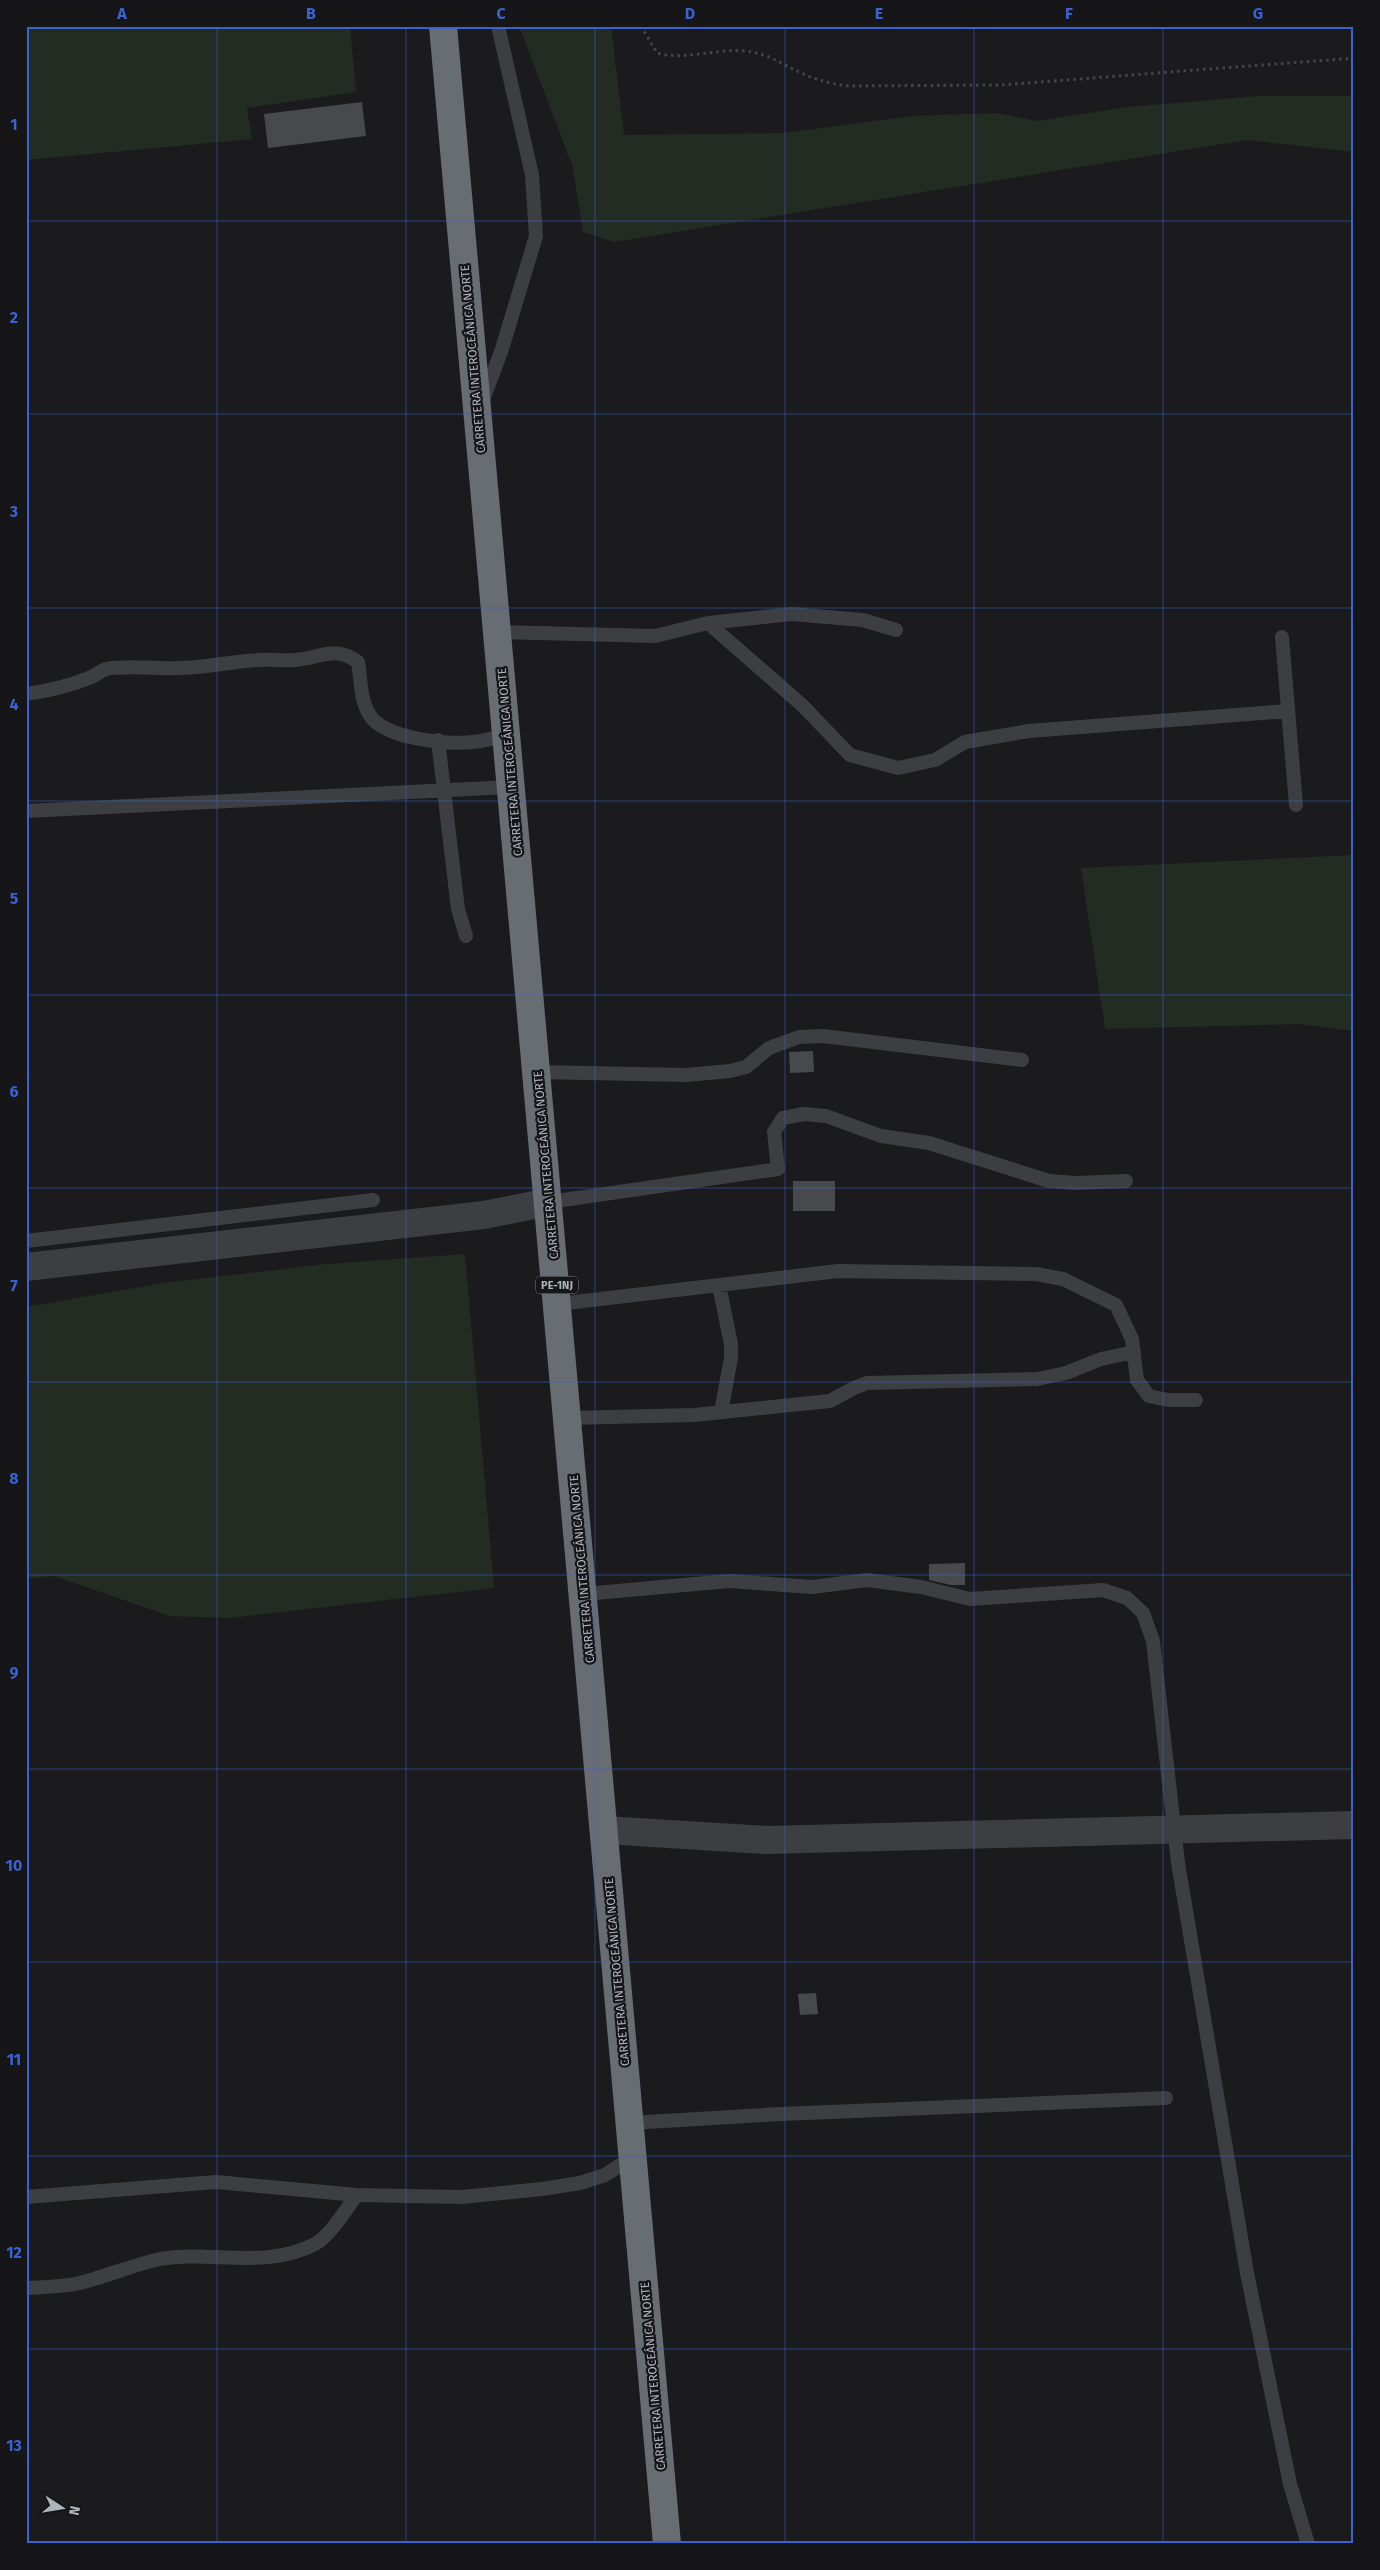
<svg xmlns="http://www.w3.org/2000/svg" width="1380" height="2570" viewBox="0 0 1380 2570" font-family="'Fira Sans',sans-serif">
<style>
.green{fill:#232c23}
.building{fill:#48494d}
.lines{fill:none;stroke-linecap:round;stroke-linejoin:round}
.path{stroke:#424549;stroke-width:3;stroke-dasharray:2.5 4;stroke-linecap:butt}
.lane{stroke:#3c3e42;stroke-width:14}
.street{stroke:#3c3e42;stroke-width:28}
.highway{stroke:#686c73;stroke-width:28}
.grid{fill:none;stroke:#3a62d2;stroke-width:1;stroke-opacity:0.55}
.labels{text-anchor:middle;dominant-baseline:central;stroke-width:4.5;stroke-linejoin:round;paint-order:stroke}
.shield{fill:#161618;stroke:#80858b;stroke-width:1}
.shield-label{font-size:11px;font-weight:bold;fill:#aeb4bc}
.street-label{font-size:12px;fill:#aeb4bc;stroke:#161618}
.neatline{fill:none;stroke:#3a62d2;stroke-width:2}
.grid-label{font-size:16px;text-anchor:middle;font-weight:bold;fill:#3a62d2}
</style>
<rect width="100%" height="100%" fill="#1b1b1d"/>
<!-- green -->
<path class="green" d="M26 26H350L356 92 247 108 252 139 26 160Z
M519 26H611L624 135 783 133 912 116 997 113 1037 121 1127 107 1258 96H1354V152L1247 140 614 242 583 232 572 165Z
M1354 855V1031L1298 1024 1105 1029 1081 868Z
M465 1254 494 1588 228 1618 170 1616 54 1576 26 1579V1307L163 1283 326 1264Z"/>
<!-- building -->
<path class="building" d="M362 102 366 136 268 148 264 114Z
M813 1051 814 1072 790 1073 789 1052Z
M793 1181H835V1211H793Z
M965 1563V1585H951L929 1580V1564Z
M816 1993 818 2014 800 2015 798 1994Z"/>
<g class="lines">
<!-- path -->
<path class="path" d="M641 26 657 53C686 61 716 48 745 51 767 53 782 64 801 73 816 80 832 84 849 86L1001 85 1354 58"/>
<!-- lane -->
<path class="lane" d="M483 400 502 349 536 236 532 175 498 26
M708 623 802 705 850 755 898 768 935 760 965 742 1029 731 1288 711
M498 632 655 636 708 623 791 614 863 620 896 630
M1282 637 1296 805
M26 694C48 691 69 686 89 678 95 676 100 671 106 669 125 665 158 669 179 668 205 668 232 661 259 660 270 659 282 661 293 660 320 659 333 644 358 662 361 679 360 699 369 714 383 739 448 745 473 742 485 741 496 737 507 735
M438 740 458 909 466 936
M26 811 512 787
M537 1072 686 1075 730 1071 746 1067 769 1048 799 1037 823 1036 1022 1060
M549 1202 778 1169 774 1132 783 1118 804 1114 826 1116 881 1136 929 1143 1049 1181 1075 1183 1126 1181
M26 1241 373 1200
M719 1285 731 1344V1358L721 1412
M558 1304 838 1271 1036 1274 1063 1279 1116 1305 1132 1339 1137 1380 1149 1396 1168 1400H1196
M568 1418 694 1415 830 1401 854 1388 867 1383 1037 1379 1066 1373 1101 1359 1134 1352
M584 1594 729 1581 812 1587 867 1580 921 1587 970 1599 1103 1590 1127 1598 1143 1613 1153 1641 1178 1863 1247 2273 1290 2484 1308 2544
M630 2123 781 2114 1166 2098
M26 2197 216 2182 357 2195 461 2197 542 2189 580 2183 605 2175 633 2157
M26 2288C43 2287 63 2287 80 2283 107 2276 133 2265 160 2259 212 2250 265 2270 315 2244 330 2236 346 2209 357 2195"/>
<!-- street -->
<path class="street" d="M26 1267 484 1215 549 1202
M605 1830 766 1840 1354 1825"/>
<!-- highway -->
<path class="highway" d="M443 26 667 2544"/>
</g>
<!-- grid -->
<path class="grid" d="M217 26V2544M406 26V2544M595 26V2544M785 26V2544M974 26V2544M1163 26V2544M26 221H1354M26 414H1354M26 608H1354M26 801H1354M26 995H1354M26 1188H1354M26 1382H1354M26 1575H1354M26 1769H1354M26 1962H1354M26 2156H1354M26 2349H1354"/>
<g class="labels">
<!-- shield labels -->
<rect class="shield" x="536" y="1276.5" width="42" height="17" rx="4"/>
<g class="shield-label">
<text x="557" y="1285">PE-1NJ</text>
</g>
<!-- street labels -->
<g class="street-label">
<text transform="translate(473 359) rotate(-95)">CARRETERA INTEROCEÁNICA NORTE</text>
<text transform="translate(510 762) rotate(-95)">CARRETERA INTEROCEÁNICA NORTE</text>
<text transform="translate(546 1165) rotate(-95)">CARRETERA INTEROCEÁNICA NORTE</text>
<text transform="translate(582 1569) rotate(-95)">CARRETERA INTEROCEÁNICA NORTE</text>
<text transform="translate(617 1972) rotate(-95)">CARRETERA INTEROCEÁNICA NORTE</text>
<text transform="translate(653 2376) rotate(-95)">CARRETERA INTEROCEÁNICA NORTE</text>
</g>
</g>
<!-- border -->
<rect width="1380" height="2570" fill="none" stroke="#161618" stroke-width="55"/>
<!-- north arrow -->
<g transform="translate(62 2508) rotate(102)" stroke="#161618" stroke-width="4" paint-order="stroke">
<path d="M0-4L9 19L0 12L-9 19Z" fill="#aeb4bc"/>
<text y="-8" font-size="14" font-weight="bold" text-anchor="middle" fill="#aeb4bc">N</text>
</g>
<rect x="28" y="28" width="1324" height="2514" class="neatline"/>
<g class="grid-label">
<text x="122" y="19">A</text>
<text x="311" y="19">B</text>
<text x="501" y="19">C</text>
<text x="690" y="19">D</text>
<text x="879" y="19">E</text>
<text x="1069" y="19">F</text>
<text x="1258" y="19">G</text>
<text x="14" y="130">1</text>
<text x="14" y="323">2</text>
<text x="14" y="517">3</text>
<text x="14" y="710">4</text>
<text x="14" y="904">5</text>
<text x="14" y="1097">6</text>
<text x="14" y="1291">7</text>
<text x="14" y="1484">8</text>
<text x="14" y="1678">9</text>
<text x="14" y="1871">10</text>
<text x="14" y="2065">11</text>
<text x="14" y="2258">12</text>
<text x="14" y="2451">13</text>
</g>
</svg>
